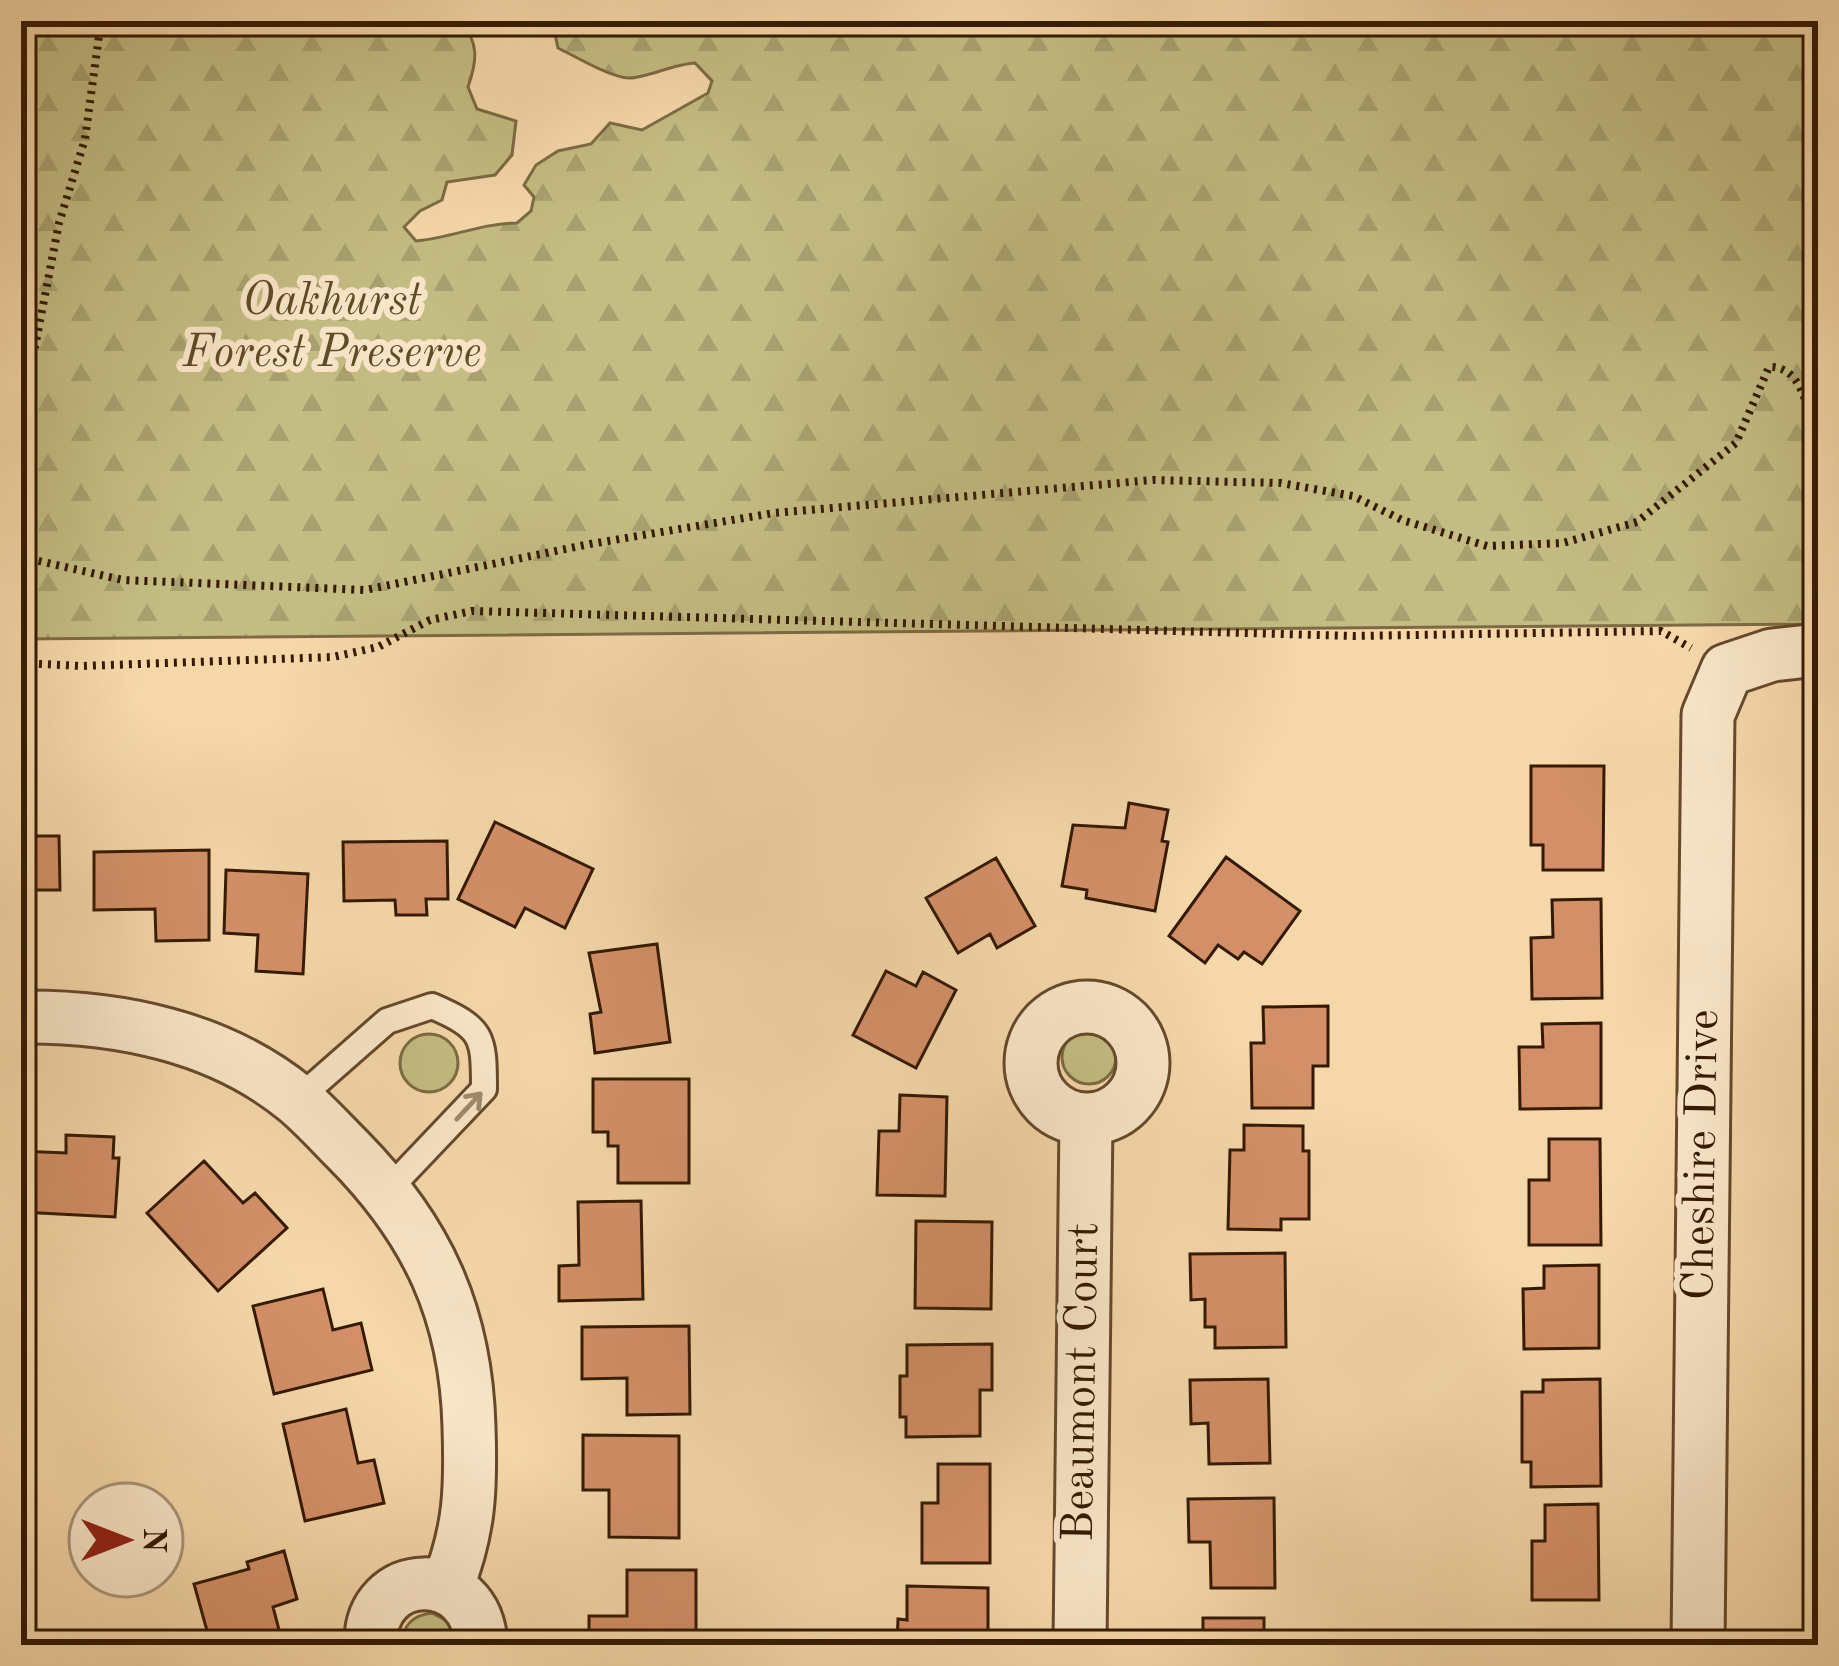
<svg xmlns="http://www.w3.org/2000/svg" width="1839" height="1666" viewBox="0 0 1839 1666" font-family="'Old Standard TT',serif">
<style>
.green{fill:#c3bc83;stroke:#7c6b42;stroke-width:3}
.forest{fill:url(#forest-firs);stroke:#7c6b42;stroke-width:3}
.building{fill:#d39068;stroke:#351a00;stroke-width:3}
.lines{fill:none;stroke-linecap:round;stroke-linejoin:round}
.service-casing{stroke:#65492a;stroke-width:30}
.minor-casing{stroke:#65492a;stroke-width:57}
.path{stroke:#351a00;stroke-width:8;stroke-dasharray:3 6;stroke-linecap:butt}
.service{stroke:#f8e5c7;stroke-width:24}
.minor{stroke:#f8e5c7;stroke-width:51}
.oneway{stroke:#a08a6d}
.labels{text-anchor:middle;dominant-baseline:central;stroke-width:12;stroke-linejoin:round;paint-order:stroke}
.park-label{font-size:45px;font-style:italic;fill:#604b27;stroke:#f8e5c7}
.street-label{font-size:45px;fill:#351a00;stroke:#f8e5c7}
</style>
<defs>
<pattern id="forest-firs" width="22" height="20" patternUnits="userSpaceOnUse" patternTransform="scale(3)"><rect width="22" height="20" fill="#c3bc83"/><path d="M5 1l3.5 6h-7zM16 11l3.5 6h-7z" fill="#a8a16f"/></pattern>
</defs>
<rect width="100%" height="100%" fill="#f5d7a9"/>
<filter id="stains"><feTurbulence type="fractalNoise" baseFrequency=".00167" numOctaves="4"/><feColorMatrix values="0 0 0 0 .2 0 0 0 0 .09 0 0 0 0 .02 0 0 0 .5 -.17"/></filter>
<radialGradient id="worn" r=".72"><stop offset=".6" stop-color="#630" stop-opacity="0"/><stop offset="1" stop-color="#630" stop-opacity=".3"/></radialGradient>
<!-- green -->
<path class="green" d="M1062 1057a27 27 0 1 1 54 0a27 27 0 1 1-54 0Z
M400 1063a29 29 0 1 1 58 0a29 29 0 1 1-58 0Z
M432 1613 451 1623 457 1645H402C402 1626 413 1615 432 1613Z"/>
<!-- forest -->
<path class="forest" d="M21 21H459C480 42 477 61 468 87L477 109 516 121 512 155 495 175 447 182 442 200 420 211 404 227 416 241C451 238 482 223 517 223L531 211 534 197 524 185 536 165 558 151 591 144 610 123 642 130 708 93 712 81 695 63C673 64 647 78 629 78 611 78 575 56 558 48L552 21H1818V624L21 639Z"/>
<!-- building -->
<path class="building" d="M1531 766H1604L1603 870H1543V845H1531Z
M1129 803 1168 810 1162 841 1168 842 1155 911 1086 898 1087 890 1062 886 1073 825 1125 828Z
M21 806 23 836H59L60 890H21Z
M495 822 593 869 565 928 525 908 515 927 458 899Z
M447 841 448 899H426L427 915H396L395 900 344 901 343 842Z
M209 850V940L156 941 155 909 94 910V852Z
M1226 857 1300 911 1262 964 1244 952 1238 959 1218 945 1205 963 1169 936Z
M996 858 1035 926 997 948 990 934 958 953 926 898Z
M226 870 308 874 303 974 256 971 258 935 224 933Z
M1601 899 1602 998 1532 999 1531 938 1553 937 1552 900Z
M657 944 670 1042 595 1053 590 1014 601 1012 589 953Z
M886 971 916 986 923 972 956 990 916 1068 853 1035Z
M1328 1006V1066H1313V1108H1252L1251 1043H1264L1263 1007Z
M1601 1023V1108L1520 1109 1519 1047H1543L1542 1024Z
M593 1079H689V1183H618V1146H608V1132H593Z
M900 1095 947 1097 945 1196 877 1195 879 1131H899Z
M1244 1125 1303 1126V1151H1309V1219H1281V1230L1228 1229 1230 1150H1244Z
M66 1135 114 1137 113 1158H119L115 1217 21 1212V1151L66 1153Z
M1549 1139H1600L1601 1245H1529V1180H1549Z
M204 1161 243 1203 255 1193 287 1228 218 1291 147 1213Z
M641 1201 643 1299 559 1301V1266L579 1265 578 1202Z
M916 1221 992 1222 991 1309 915 1308Z
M1285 1253 1286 1347 1215 1348V1327H1205V1299L1191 1300 1190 1254Z
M1599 1265V1348L1524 1349 1523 1289 1544 1288V1266Z
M323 1289 333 1330 361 1323 372 1370 274 1394 253 1306Z
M689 1326 690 1414 627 1415V1378L582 1379V1327Z
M992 1344V1390H980V1436L906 1437V1417H900V1376H907V1345Z
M1268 1379 1270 1463 1209 1464 1208 1423 1191 1424 1190 1380Z
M1600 1379 1601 1486 1531 1487V1462H1522V1392H1543V1380Z
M1813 1384H1818V1435H1812Z
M346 1409 358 1463 374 1460 384 1503 305 1521 283 1424Z
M583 1435 679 1436V1538L609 1537V1490H583Z
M938 1464H990V1563H922V1503H938Z
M1274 1498 1275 1588H1211L1210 1542H1189L1188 1499Z
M1598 1504 1599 1600H1532V1541H1545V1505Z
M1812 1513H1818V1594H1812Z
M284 1551 297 1599 273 1607 283 1645H211L194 1584 249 1569 247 1562Z
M627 1570H696V1645H589V1616H627Z
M907 1586 988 1588V1637L974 1636V1645H897L898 1619 907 1620Z
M1203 1618H1264V1645H1203Z
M1512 1631H1601L1600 1645H1512Z"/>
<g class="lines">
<defs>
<path id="service" d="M297 1100 387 1021 432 1006C483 1028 484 1036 484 1089L388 1190"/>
<path id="minor" d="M1031 1063a56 56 0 1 1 112 0a56 56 0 1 1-112 0Z
M21 1017C117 1016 219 1036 296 1099 314 1114 331 1133 348 1150 427 1230 466 1313 469 1427 471 1488 470 1529 447 1587
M371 1645C368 1565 478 1562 481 1645
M1080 1645 1086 1120
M1698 1645 1708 715 1727 670 1772 655 1818 650"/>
</defs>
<!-- service casing -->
<use href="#service" class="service-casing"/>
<!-- minor casing -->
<use href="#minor" class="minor-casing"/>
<!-- path -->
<path class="path" d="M21 419 59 223 85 139 101 21
M21 557 123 580 365 590 590 544 774 513 1153 480 1281 483 1353 496 1402 520 1487 546 1563 543 1637 522 1736 443 1769 367C1811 365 1812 439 1818 470
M21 663 82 666 333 657 378 647 430 620 472 611 1353 636 1661 631 1691 648"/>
<!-- service -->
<use href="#service" class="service"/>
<!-- minor -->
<use href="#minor" class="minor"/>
</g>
<!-- one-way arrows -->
<defs><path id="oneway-shaft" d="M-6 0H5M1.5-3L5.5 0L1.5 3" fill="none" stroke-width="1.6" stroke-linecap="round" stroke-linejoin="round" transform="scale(3)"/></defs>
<use class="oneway" href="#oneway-shaft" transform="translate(469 1106) rotate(-47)"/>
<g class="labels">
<!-- park labels -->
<g class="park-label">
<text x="332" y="302">Oakhurst<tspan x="332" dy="52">Forest Preserve</tspan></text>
</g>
<!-- street labels -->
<g class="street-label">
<text transform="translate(1703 1155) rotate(-89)">Cheshire Drive</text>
<text transform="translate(1083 1382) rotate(-89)">Beaumont Court</text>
</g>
</g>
<!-- margin -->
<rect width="1839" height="1666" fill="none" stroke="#f5d7a9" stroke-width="72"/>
<rect x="24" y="24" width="1791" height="1618" fill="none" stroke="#351a00" stroke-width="6"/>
<rect x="36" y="36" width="1767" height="1594" fill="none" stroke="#351a00" stroke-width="3"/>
<!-- north arrow -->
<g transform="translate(126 1540) rotate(90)"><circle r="57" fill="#f8e5c7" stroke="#aa9477" stroke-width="3"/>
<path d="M0-9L21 45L0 30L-21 45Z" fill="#8f2418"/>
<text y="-18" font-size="33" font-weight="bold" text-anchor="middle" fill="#351a00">N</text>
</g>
<rect width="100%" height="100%" filter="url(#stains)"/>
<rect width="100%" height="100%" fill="url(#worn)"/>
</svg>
